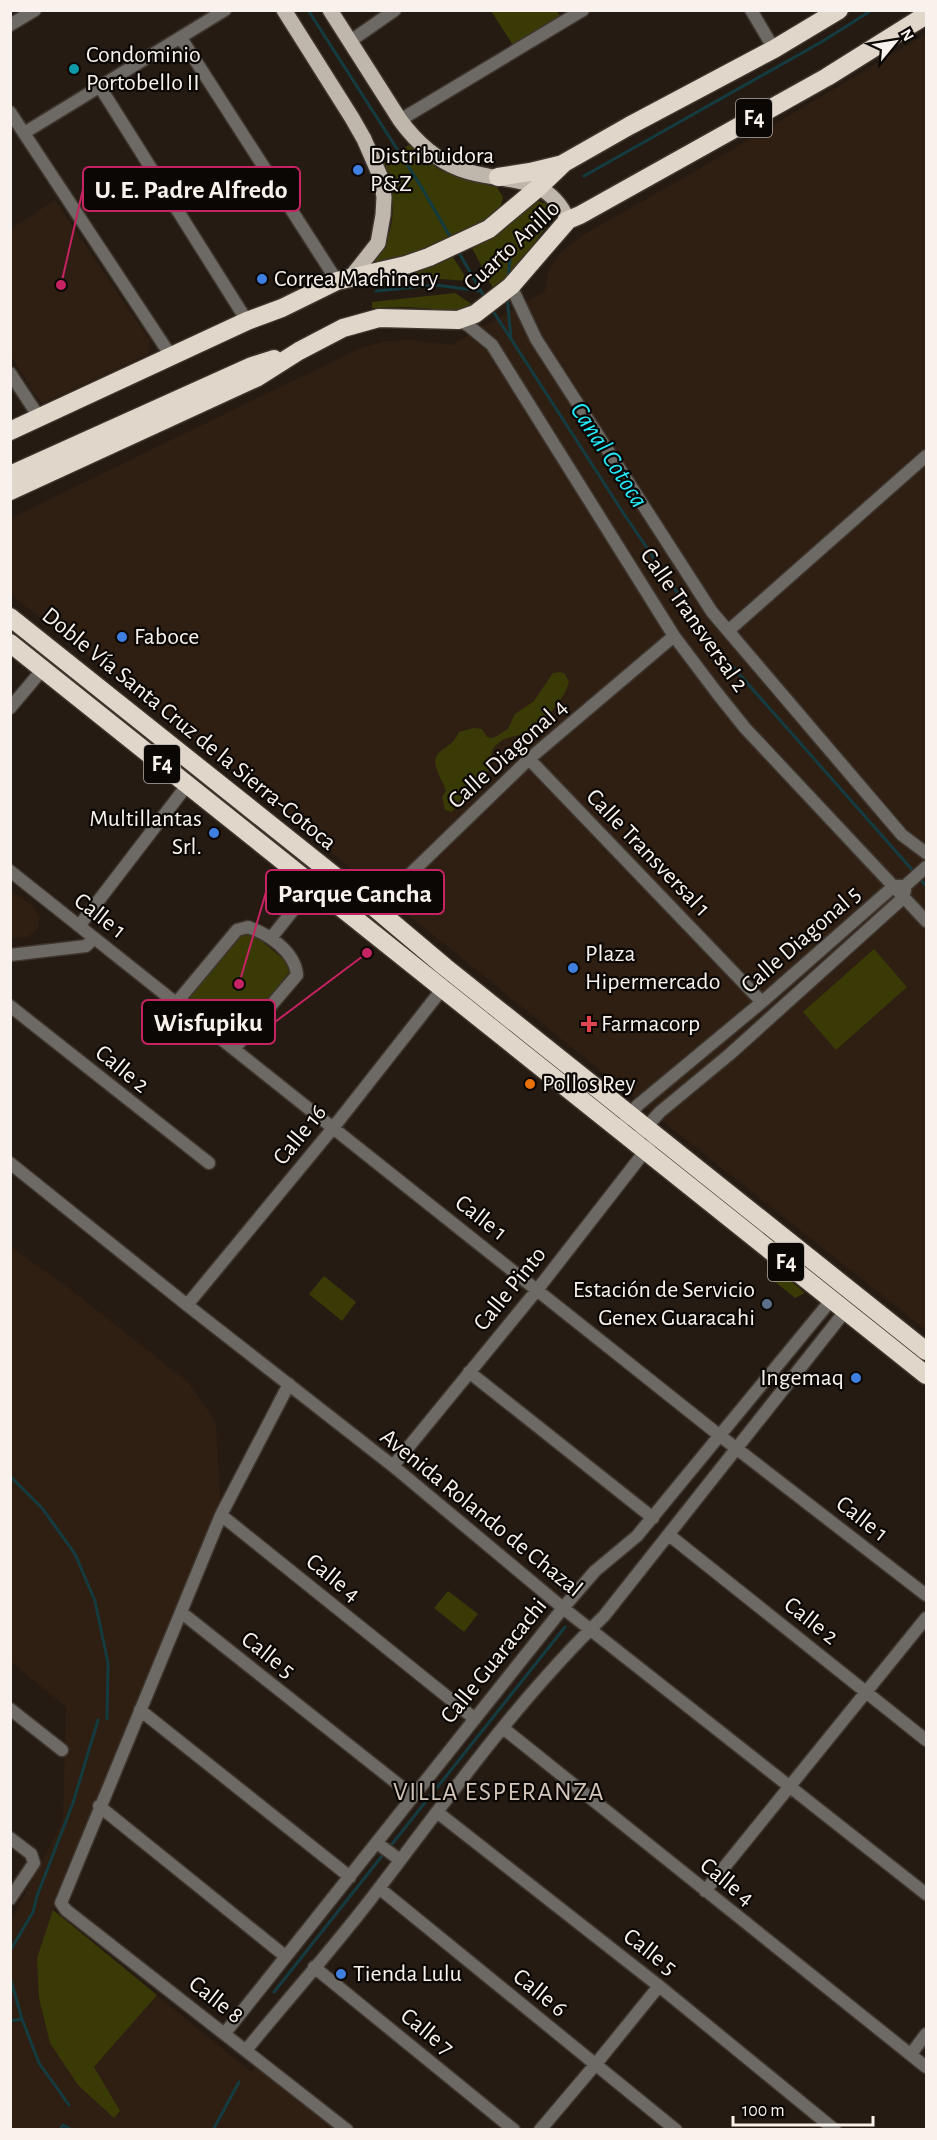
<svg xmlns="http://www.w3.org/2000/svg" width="937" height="2140" viewBox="0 0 937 2140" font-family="'Alegreya Sans',sans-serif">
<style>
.built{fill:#2f1f13}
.green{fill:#3a3a06}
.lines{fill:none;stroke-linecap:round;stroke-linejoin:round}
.stream{stroke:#143c40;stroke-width:3}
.minor-casing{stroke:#3e352d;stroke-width:15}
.major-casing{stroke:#3e352d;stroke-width:18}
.highway-casing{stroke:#3e352d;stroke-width:21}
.minor{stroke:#6d6964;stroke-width:12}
.major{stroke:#c0b7ac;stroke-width:15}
.highway{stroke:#e0d6c9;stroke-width:18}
.culture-dot{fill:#0f9aa8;stroke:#0b0704;stroke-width:2}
.shop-dot{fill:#3f7fe0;stroke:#0b0704;stroke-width:2}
.health-dot{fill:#e0444e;stroke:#0b0704;stroke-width:2}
.food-dot{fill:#e8710a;stroke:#0b0704;stroke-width:2}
.service-dot{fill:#5c6f8a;stroke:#0b0704;stroke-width:2}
.labels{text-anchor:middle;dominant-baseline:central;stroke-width:4.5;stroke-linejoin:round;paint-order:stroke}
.shield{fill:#0b0704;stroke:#b2aca6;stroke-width:1.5}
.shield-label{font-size:22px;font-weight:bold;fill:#f9f2ec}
.poi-label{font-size:24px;fill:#f9f2ec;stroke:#0b0704;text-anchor:start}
.street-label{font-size:24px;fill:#f9f2ec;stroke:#0b0704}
.water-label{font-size:26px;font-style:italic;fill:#23eaf9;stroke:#0b0704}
.neighbourhood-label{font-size:26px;letter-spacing:1.5px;fill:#d2c4b9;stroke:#0b0704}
.leader{fill:none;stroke:#c52362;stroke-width:2}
.callout-dot{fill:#c52362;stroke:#0b0704;stroke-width:2}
.callout{fill:#0b0704;stroke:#c52362;stroke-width:2}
.callout-label{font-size:26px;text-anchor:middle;font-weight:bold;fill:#f9f2ec}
</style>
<rect width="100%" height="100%" fill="#251b13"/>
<!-- built -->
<path class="built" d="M926 34V1330L675 1131 85 653 11 595V518L358 349 386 341 413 340 452 345 545 291 548 271 560 253 583 235 711 162Z
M55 200 150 341 148 354 43 403 36 396 11 356V229Z
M10 889 34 907 40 917 37 930 28 937 11 939Z
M10 1246 66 1286 188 1382 216 1422 221 1510 53 1910 229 2054 252 2072 256 2067 334 2129H11V1920L63 1821 66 1707 11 1662Z"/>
<!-- green -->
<path class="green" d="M491 11H557L562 19 515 48Z
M411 144 438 169 463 179 497 187 503 197 500 210 495 217 427 251 370 266C400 231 396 200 382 160Z
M538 201 549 205 552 211 550 221 518 267 494 290 471 246Z
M451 254 468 281 426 278 368 287 367 281Z
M455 293 473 305C452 314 442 309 421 308 405 306 388 308 372 308V302Z
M560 672 565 674 569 682C567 686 567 690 564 694 554 710 542 726 525 733 514 737 504 737 496 745 488 753 493 762 489 771 480 788 463 797 452 812L445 810 442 797 446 791C443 782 438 775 436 767 431 749 452 750 459 732L474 728 482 729 487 737 493 738 508 729 515 714 534 701 553 673Z
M241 933H252L288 963 290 971 241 1034 237 1037 228 1038 188 1006V997Z
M874 949 907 987 836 1050 803 1012Z
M774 1267 805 1293 795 1298 769 1277Z
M324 1276 356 1302 342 1321 309 1294Z
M448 1591 478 1614 464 1632 434 1608Z
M53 1910 157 1995 94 2067 120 2111 114 2118 78 2085 50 2043 39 1998 37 1958Z"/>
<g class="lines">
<!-- stream -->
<path class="stream" d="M308 10 422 188 452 240
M584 176 823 41 872 10
M458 251 485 298
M508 278 510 259
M376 291 436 285 480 291
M507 296 511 338
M491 308 624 514 710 641 915 873
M919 878 926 886
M10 1476 42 1508 75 1554 95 1601 108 1663 107 1719
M392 1844 565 1627
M10 1951 33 1912 37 1896 73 1803 98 1720
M10 1977 22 2019 39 2063 69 2105
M274 1992 382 1856
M10 2021 22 2019
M60 2130 63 2125 72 2130
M213 2130 239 2082"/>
<defs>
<path id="minor" d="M751 10 774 49
M10 25 35 10
M181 38 337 281
M349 42 395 10
M100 87 247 321
M10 112 171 356
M400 120 583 10
M24 133 225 10
M511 286 536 339 712 612 902 835 926 853
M458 320 469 326 492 345 674 636 717 693 745 728 926 921
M10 373 39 417
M728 631 926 456
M10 708 43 669
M529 759 762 1002
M10 871 719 1435 926 1595
M375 908 529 759 674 636
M79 926 188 784
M271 938 326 869
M10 955 86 946 94 938
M177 1002 237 930 248 927C268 934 295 951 297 975L234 1049
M10 1006 209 1163
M626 1119 638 1105 762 1002 894 886H905L926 867
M641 1133 660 1112 730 1054 903 898 905 890
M10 1163 187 1305 393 1466 563 1608 926 1894
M187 1305 333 1128 443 988
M469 1372 653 1518
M289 1384 221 1515 61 1903 66 1910 347 2130
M393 1466 537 1290 649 1146
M221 1515 475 1719
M669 1535 926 1740
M182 1613 413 1796
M10 1709 62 1750
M140 1710 350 1877
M503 1728 926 2067
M99 1806 285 1956
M437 1812 659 1986 835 2130
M10 1838 31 1854 34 1863 10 1899
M377 1843 400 1860
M379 1888 676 2130
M705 1891 926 1618
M314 1967 514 2130
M225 2033 563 1608 595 1571 637 1536 832 1299
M247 2049C291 1995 338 1943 380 1887 451 1794 520 1697 604 1616L846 1310
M911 2054 926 2034
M540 2130 595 2065 659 1986"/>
<path id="major" d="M284 10 352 118 364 139 381 178 384 197 383 215 378 243 352 276
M330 10 400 120C416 142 434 159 460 169 502 185 546 170 568 220"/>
<path id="highway" d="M498 177 530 172 563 164
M10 431 247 321 282 308 337 281 406 265 429 257 489 229 539 187 564 163 629 126 774 49 839 10
M10 475 252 366 274 359
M10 491 258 377 299 351 343 328 379 318 458 320 475 314 511 286 568 220 580 215 827 77 926 15
M10 617 375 908 445 967 926 1351
M10 643 926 1375"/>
</defs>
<!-- minor casing -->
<use href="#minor" class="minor-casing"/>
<!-- major casing -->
<use href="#major" class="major-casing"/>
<!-- highway casing -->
<use href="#highway" class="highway-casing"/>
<!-- minor -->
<use href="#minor" class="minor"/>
<!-- major -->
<use href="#major" class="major"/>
<!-- highway -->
<use href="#highway" class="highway"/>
</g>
<!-- markers -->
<circle class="culture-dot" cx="74" cy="69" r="6"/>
<g class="shop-dot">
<circle cx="358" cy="170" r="6"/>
<circle cx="262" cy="279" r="6"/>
<circle cx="122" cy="637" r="6"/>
<circle cx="214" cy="833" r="6"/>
<circle cx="573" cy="968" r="6"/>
<circle cx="856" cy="1378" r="6"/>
<circle cx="341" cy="1974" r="6"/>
</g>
<path class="health-dot" d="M586 1015h6v6h6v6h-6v6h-6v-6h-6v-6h6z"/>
<circle class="food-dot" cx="530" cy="1084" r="6"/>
<circle class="service-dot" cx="767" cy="1304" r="6"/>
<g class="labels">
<!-- shield labels -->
<g class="shield">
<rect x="736" y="99" width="36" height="38" rx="4.5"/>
<rect x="144" y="745" width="36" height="38" rx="4.5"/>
<rect x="768" y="1243" width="36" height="38" rx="4.5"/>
</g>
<g class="shield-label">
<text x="754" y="118">F4</text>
<text x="162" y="764">F4</text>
<text x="786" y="1262">F4</text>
</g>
<!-- poi labels -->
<g class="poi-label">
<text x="86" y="55">Condominio<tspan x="86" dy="28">Portobello II</tspan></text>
<text x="370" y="156">Distribuidora<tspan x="370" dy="28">P&amp;Z</tspan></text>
<text x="274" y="279">Correa Machinery</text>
<text x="134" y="637">Faboce</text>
<text x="202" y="819" text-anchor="end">Multillantas<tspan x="202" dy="28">Srl.</tspan></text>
<text x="585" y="954">Plaza<tspan x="585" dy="28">Hipermercado</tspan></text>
<text x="601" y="1024">Farmacorp</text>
<text x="542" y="1084">Pollos Rey</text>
<text x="755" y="1290" text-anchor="end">Estación de Servicio<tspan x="755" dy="28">Genex Guaracahi</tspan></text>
<text x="844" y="1378" text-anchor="end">Ingemaq</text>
<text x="353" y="1974">Tienda Lulu</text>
</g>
<!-- street labels -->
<g class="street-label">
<text transform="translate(512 246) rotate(-43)">Cuarto Anillo</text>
<text transform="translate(694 620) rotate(55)">Calle Transversal 2</text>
<text transform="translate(189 729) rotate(39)">Doble Vía Santa Cruz de la Sierra-Cotoca</text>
<text transform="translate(508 754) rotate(-42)">Calle Diagonal 4</text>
<text transform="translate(648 853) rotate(46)">Calle Transversal 1</text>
<text transform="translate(100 916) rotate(38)">Calle 1</text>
<text transform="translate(801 940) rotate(-41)">Calle Diagonal 5</text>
<text transform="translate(122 1069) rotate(39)">Calle 2</text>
<text transform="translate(300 1135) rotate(-51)">Calle 16</text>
<text transform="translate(481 1218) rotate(38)">Calle 1</text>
<text transform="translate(510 1289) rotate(-51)">Calle Pinto</text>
<text transform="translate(481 1513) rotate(39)">Avenida Rolando de Chazal</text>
<text transform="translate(862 1519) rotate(38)">Calle 1</text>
<text transform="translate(333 1578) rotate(39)">Calle 4</text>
<text transform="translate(811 1621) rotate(38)">Calle 2</text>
<text transform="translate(268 1655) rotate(38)">Calle 5</text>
<text transform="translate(494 1661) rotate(-51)">Calle Guaracachi</text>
<text transform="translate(727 1882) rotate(39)">Calle 4</text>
<text transform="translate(650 1952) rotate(38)">Calle 5</text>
<text transform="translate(540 1993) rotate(39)">Calle 6</text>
<text transform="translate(216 2000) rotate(38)">Calle 8</text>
<text transform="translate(427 2032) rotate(39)">Calle 7</text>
</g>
<!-- water labels -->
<g class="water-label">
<text transform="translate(609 455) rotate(57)">Canal Cotoca</text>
</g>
<!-- neighbourhood labels -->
<g class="neighbourhood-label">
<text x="499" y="1792">VILLA ESPERANZA</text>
</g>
</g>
<!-- callouts -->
<path class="leader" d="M61 285L83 189M239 984L266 892M367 953L275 1022"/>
<g class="callout-dot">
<circle cx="61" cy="285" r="6"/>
<circle cx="239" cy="984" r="6"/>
<circle cx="367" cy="953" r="6"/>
</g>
<g class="callout">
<rect x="83" y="167" width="217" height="44" rx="6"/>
<rect x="266" y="870" width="178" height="44" rx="6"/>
<rect x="142" y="1000" width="133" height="44" rx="6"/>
</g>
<g class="callout-label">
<text x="191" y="198">U. E. Padre Alfredo</text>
<text x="355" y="902">Parque Cancha</text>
<text x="208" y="1031">Wisfupiku</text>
</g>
<!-- border -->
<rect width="937" height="2140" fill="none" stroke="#f9f2ec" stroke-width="24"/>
<!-- north arrow -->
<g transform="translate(895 42) rotate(60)" stroke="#0b0704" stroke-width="4.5" paint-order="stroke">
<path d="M0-4.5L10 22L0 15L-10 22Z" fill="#f9f2ec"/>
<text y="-9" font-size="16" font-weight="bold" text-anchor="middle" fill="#f9f2ec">N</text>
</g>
<!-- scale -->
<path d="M733 2116v9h140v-9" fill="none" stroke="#f9f2ec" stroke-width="3"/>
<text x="742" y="2116" font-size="18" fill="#f9f2ec" stroke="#0b0704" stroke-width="4.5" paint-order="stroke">100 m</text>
</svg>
